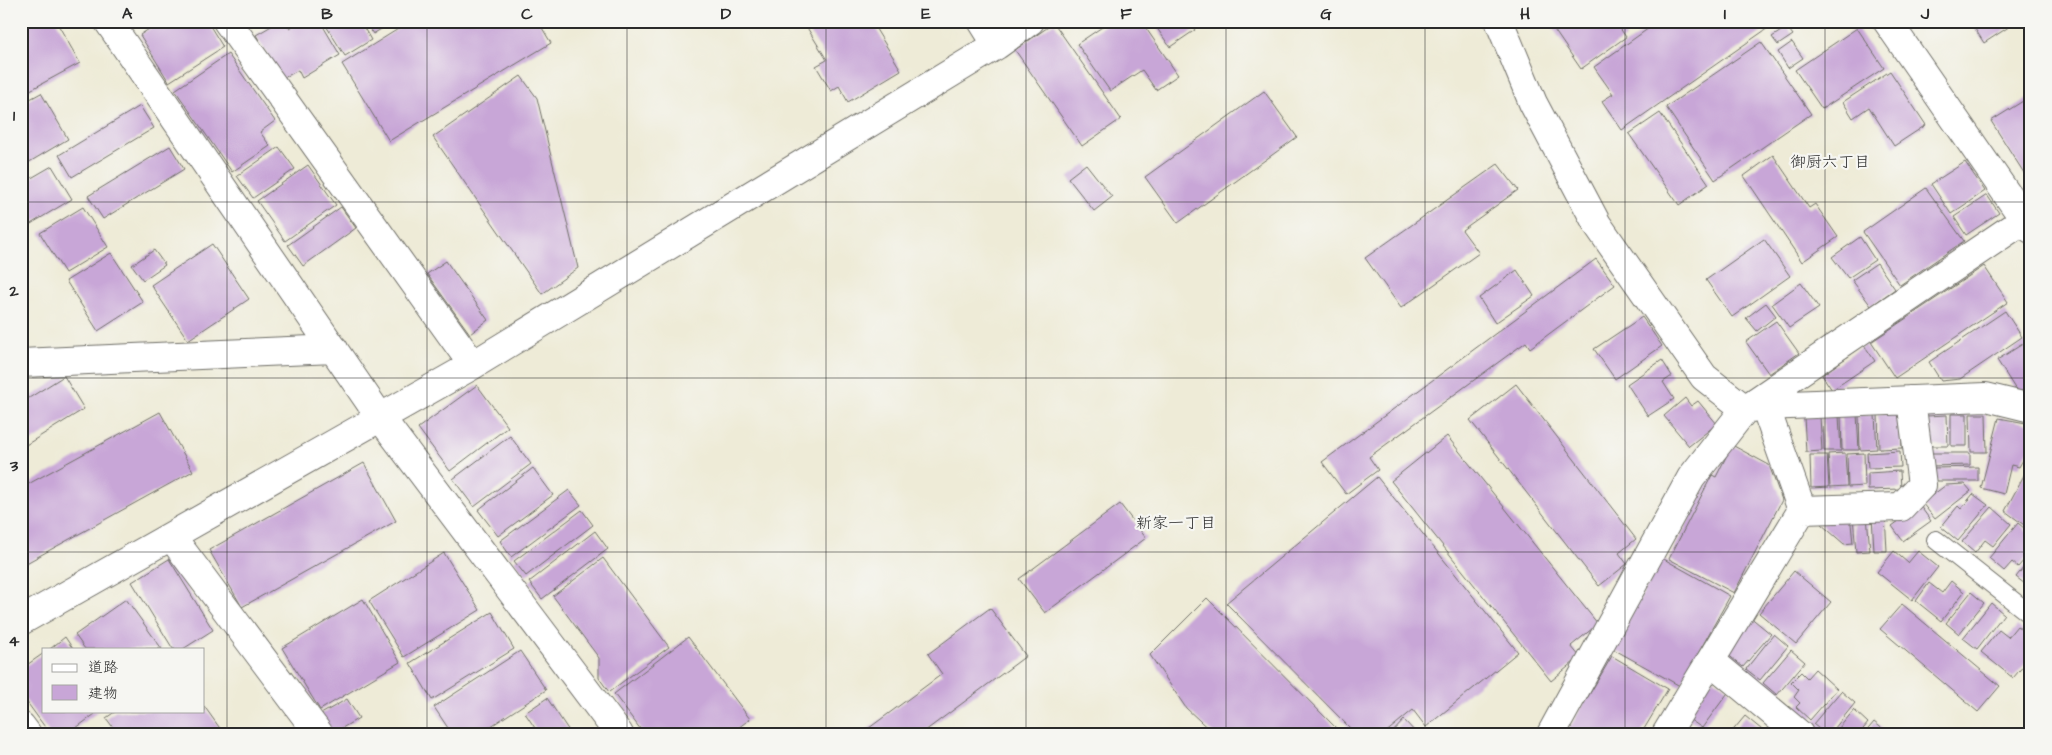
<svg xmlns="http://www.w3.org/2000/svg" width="2052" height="755" viewBox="0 0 2052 755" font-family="'Architects Daughter','Klee One',sans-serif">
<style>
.building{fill:#c8a6d7}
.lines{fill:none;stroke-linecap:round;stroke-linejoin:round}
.service-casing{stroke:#6f6e67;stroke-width:20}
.minor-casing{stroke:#6f6e67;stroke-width:30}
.service{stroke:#fff;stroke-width:18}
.minor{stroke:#fff;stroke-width:28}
.grid{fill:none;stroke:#2b2b2b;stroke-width:1;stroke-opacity:0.55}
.labels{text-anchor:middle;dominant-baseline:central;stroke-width:4.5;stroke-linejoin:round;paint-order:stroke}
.neighbourhood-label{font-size:16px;fill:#2b2b2b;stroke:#f6f6f2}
.neatline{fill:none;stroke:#2b2b2b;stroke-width:2}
.grid-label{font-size:16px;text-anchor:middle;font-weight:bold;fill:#2b2b2b}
</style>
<rect width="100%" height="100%" fill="#f6f6f2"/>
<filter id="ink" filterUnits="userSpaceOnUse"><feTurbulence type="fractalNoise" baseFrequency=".02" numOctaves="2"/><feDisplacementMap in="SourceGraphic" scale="10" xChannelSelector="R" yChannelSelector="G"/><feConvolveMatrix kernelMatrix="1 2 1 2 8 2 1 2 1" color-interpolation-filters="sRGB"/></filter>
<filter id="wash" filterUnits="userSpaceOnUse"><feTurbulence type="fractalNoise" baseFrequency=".0096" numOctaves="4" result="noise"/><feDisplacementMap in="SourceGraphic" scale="20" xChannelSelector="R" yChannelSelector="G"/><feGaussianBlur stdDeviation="1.12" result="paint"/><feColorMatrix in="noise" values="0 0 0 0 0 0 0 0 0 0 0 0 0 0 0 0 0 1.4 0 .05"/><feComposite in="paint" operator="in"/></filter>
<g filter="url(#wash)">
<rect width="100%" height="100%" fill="#eeebd7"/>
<g id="blocks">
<!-- building -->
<path class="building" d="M28 21H56L80 63 21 95V25Z
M161 21H207L223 47 169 82 140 35Z
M280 21H285L289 28 300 21H320L340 55 302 78 298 70 282 79 256 35Z
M323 21H360L371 40 345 56Z
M365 21H394L373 34Z
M411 21H538L551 43 389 141 342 64Z
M803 21H871L901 70 848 102 839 86 831 91 816 66 827 60Z
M1111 21H1141L1178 75 1156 90 1142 70 1110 91 1077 44Z
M1152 21H1189L1195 30 1170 47Z
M1548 21H1615L1626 37 1581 69Z
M1659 21H1778L1622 130 1602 101 1613 94 1594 67Z
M1970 21H2018L1984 43Z
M1054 23 1121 119 1082 146 1015 50Z
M1787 27 1793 35 1778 45 1772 37Z
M1857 28 1884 68 1822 109 1795 70Z
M1761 42 1811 114 1715 180 1666 107Z
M1792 42 1803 58 1788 68 1778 52Z
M228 54 275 121 260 132 270 146 232 172 175 90Z
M1890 71 1926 125 1894 146 1869 107 1853 118 1843 102Z
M521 76 537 98 578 268 542 294 433 137Z
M1264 91 1297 137 1178 223 1145 177Z
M41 93 68 139 21 167V104Z
M2031 96V173L2026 176 1991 121Z
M140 106 154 128 72 177 59 155Z
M1660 113 1709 184 1679 205 1629 134Z
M170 146 184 169 103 219 88 196Z
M279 147 295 169 253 198 237 176Z
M1773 155 1809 208 1815 204 1838 237 1802 262 1744 176Z
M1965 162 1985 191 1951 214 1931 184Z
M1086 164 1112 197 1094 211 1068 178Z
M1498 164 1518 190 1462 230 1479 253 1401 308 1365 258Z
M308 165 336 205 285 241 257 201Z
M52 166 72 199 29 225 21 211V184Z
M1926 188 1964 241 1900 285 1863 232Z
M1987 195 1999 213 1966 235 1954 217Z
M83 207 108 247 65 273 40 233Z
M341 207 356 228 303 266 288 245Z
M1860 237 1875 260 1848 278 1832 257Z
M1764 239 1790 276 1732 317 1706 280Z
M212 244 249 299 188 340 151 285Z
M154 250 165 265 143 280 132 265Z
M111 253 143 302 98 331 66 281Z
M1596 259 1615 285 1530 348 1526 342 1369 457 1378 470 1346 494 1322 462Z
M446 261 488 320 470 334 427 274Z
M1877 263 1895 289 1871 306 1852 280Z
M1984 266 2008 302 1895 378 1871 342Z
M1517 270 1534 296 1495 323 1479 298Z
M1801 283 1819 308 1789 328 1772 304Z
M1766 303 1776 316 1757 331 1746 318Z
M2005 311 2022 337 1960 379 1941 381 1929 362Z
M1642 317 1662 346 1615 379 1594 349Z
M1776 321 1799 353 1769 374 1746 342Z
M2029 340 2031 343V392L2016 390 1997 360Z
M1864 345 1875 361 1832 390 1822 375Z
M1662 360 1672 376 1663 382 1674 399 1648 416 1627 384Z
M64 376 84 409 21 448V403Z
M1516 384 1636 539 1619 553 1627 564 1599 586 1470 420Z
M477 385 508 427 450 471 418 428Z
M1685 398 1691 406 1698 401 1717 424 1689 446 1664 416Z
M160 412 193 471 21 566V488Z
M1900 413 1902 448 1879 449 1878 414Z
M1857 414 1859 450H1842L1841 415Z
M1951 414H1967V446H1951Z
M1970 414H1986L1987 452H1971Z
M1859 415H1875L1877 449 1860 450Z
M1947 415 1948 446H1928L1927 416Z
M1820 416 1822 451 1806 452 1804 417Z
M1823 416H1839L1841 451H1824Z
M1999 418 2031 424V446L2019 467 2011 465 2004 494 1981 488Z
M510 436 531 464 474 507 453 479Z
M1447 436 1598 624 1571 646 1580 657 1551 681 1391 481Z
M1732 445 1769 465 1782 500 1734 593 1669 559 1712 475 1716 477Z
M1900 451 1901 467 1868 468 1867 453Z
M1845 453 1847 486 1830 487 1828 454Z
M1864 453 1865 486 1848 487 1847 454Z
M1930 453H1970V465L1930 466Z
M1810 455H1827L1829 487 1811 488Z
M2031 462V530L2005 511Z
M364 463 396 521 242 607 209 550Z
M1978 467V481H1934L1933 468Z
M533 468 553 495 498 536 478 510Z
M1900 471 1901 489 1868 490V473Z
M1377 477 1518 652 1426 727 1413 710 1384 734H1356L1226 603Z
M1965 484 1971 491 1935 519 1922 503 1946 485Z
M569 490 581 505 511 557 500 541Z
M1973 494 1988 505 1958 541 1941 527 1958 506 1961 509Z
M1120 504 1146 538 1045 613 1019 579Z
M1920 506 1931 521 1903 541 1892 526Z
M1992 507 2011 524 1993 546 1985 540 1975 553 1962 542Z
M582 510 593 525 526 576 514 561Z
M1850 514 1853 543 1844 544 1821 524V517Z
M1885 515 1887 551H1874L1872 516Z
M1867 516 1870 551 1856 552 1853 517Z
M2018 523 2031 534V552L2018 567 2012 562 2004 571 1989 558Z
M595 531 608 549 542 599 529 582Z
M1894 551 1908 563 1918 551 1938 567 1912 600 1877 572Z
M444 553 480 610 404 657 369 601Z
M603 558 669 647 609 692 599 678V658L553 596Z
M1662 558 1730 596 1680 686 1613 649Z
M2031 558V578L2025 584 2016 577Z
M169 559 213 630 183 649H173L132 582Z
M1794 571 1831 602 1796 644 1759 613Z
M1951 581 1964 592 1941 621 1916 601 1929 583 1942 593Z
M1971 592 1984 603 1959 634 1946 623Z
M1207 598 1342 734H1214L1186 708 1150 655Z
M126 599 162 649H85L75 635Z
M363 599 400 662 320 710 282 648Z
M1991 603 2004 614 1977 649 1963 638Z
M1902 604 2000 686 1978 712 1880 629Z
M990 608 1026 656 921 734H861L942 674 928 654Z
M492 612 514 649 432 700 410 663Z
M1749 616 1771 634 1743 667 1726 653Z
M2017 626 2031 637V657L2013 678 1981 652 1999 630 2008 637Z
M1774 634 1788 646 1760 680 1746 669Z
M65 637 73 649H50Z
M688 637 750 719 730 734H644L614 694Z
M1791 650 1805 662 1777 695 1763 683Z
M520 651 546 690 479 734H452L434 707Z
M44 653V711H99L68 734H50L21 694V669Z
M1612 656 1668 689 1641 734H1566Z
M1815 669 1837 689 1810 720 1796 707 1800 703 1794 697 1799 690 1791 682 1801 672 1807 678Z
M1713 678 1730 690 1702 728 1686 717Z
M1841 691 1855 703 1830 734H1825L1813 724Z
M547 698 571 734H539L525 713Z
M347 699 359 718 332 734 321 714Z
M204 706 224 734H118L106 718 116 711H204Z
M1854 710 1868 723 1859 734H1834Z
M1745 716 1767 734H1730Z
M1404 720 1417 734H1391Z
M1874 722 1889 734H1864Z"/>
</g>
</g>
<g filter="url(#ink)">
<use href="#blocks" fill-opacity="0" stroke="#6f6e67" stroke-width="1"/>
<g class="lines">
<defs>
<path id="service" d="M1936 540 2031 615"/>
<path id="minor" d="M108 21 380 417 619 734
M227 21 473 365
M982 21 997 45
M1499 21 1533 103 1597 224 1704 377 1745 409 1765 406 1986 397 2031 408
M1887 21 2031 229
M21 363 334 349
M1802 510 1901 507 1922 485 1911 400
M171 536 319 734
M21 621 473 365 997 45 1030 21
M1711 661 1799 734
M21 726 27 734
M1551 734 1691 478 1745 409 2031 215
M1666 734 1802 510 1765 406"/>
</defs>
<!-- service casing -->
<use href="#service" class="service-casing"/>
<!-- minor casing -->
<use href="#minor" class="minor-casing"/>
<!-- service -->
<use href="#service" class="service"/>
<!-- minor -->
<use href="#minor" class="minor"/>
</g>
</g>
<!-- grid -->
<path class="grid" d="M227 21V734M427 21V734M627 21V734M826 21V734M1026 21V734M1226 21V734M1425 21V734M1625 21V734M1825 21V734M21 202H2031M21 378H2031M21 552H2031"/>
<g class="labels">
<!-- neighbourhood labels -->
<g class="neighbourhood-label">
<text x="1830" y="162">御厨六丁目</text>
<text x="1176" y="523">新家一丁目</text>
</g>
</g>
<!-- margin -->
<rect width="2052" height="755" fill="none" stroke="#f6f6f2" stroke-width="55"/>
<!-- legend -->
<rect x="42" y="648" width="162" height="65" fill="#f6f6f2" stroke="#a5a5a2"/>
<rect x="52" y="664" width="25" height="8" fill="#ffffff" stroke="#a5a5a2"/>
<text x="88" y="672" font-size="15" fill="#2b2b2b">道路</text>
<rect x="52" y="685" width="25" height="15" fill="#c8a6d7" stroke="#a5a5a2"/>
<text x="88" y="698" font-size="15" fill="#2b2b2b">建物</text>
<rect x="28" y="28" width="1996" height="700" class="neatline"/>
<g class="grid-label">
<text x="127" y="19">A</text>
<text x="327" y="19">B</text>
<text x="527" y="19">C</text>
<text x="726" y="19">D</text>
<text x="926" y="19">E</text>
<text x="1126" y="19">F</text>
<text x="1326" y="19">G</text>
<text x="1525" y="19">H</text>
<text x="1725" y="19">I</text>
<text x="1925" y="19">J</text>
<text x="14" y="121">1</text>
<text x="14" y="296">2</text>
<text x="14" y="471">3</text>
<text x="14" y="646">4</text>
</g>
</svg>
